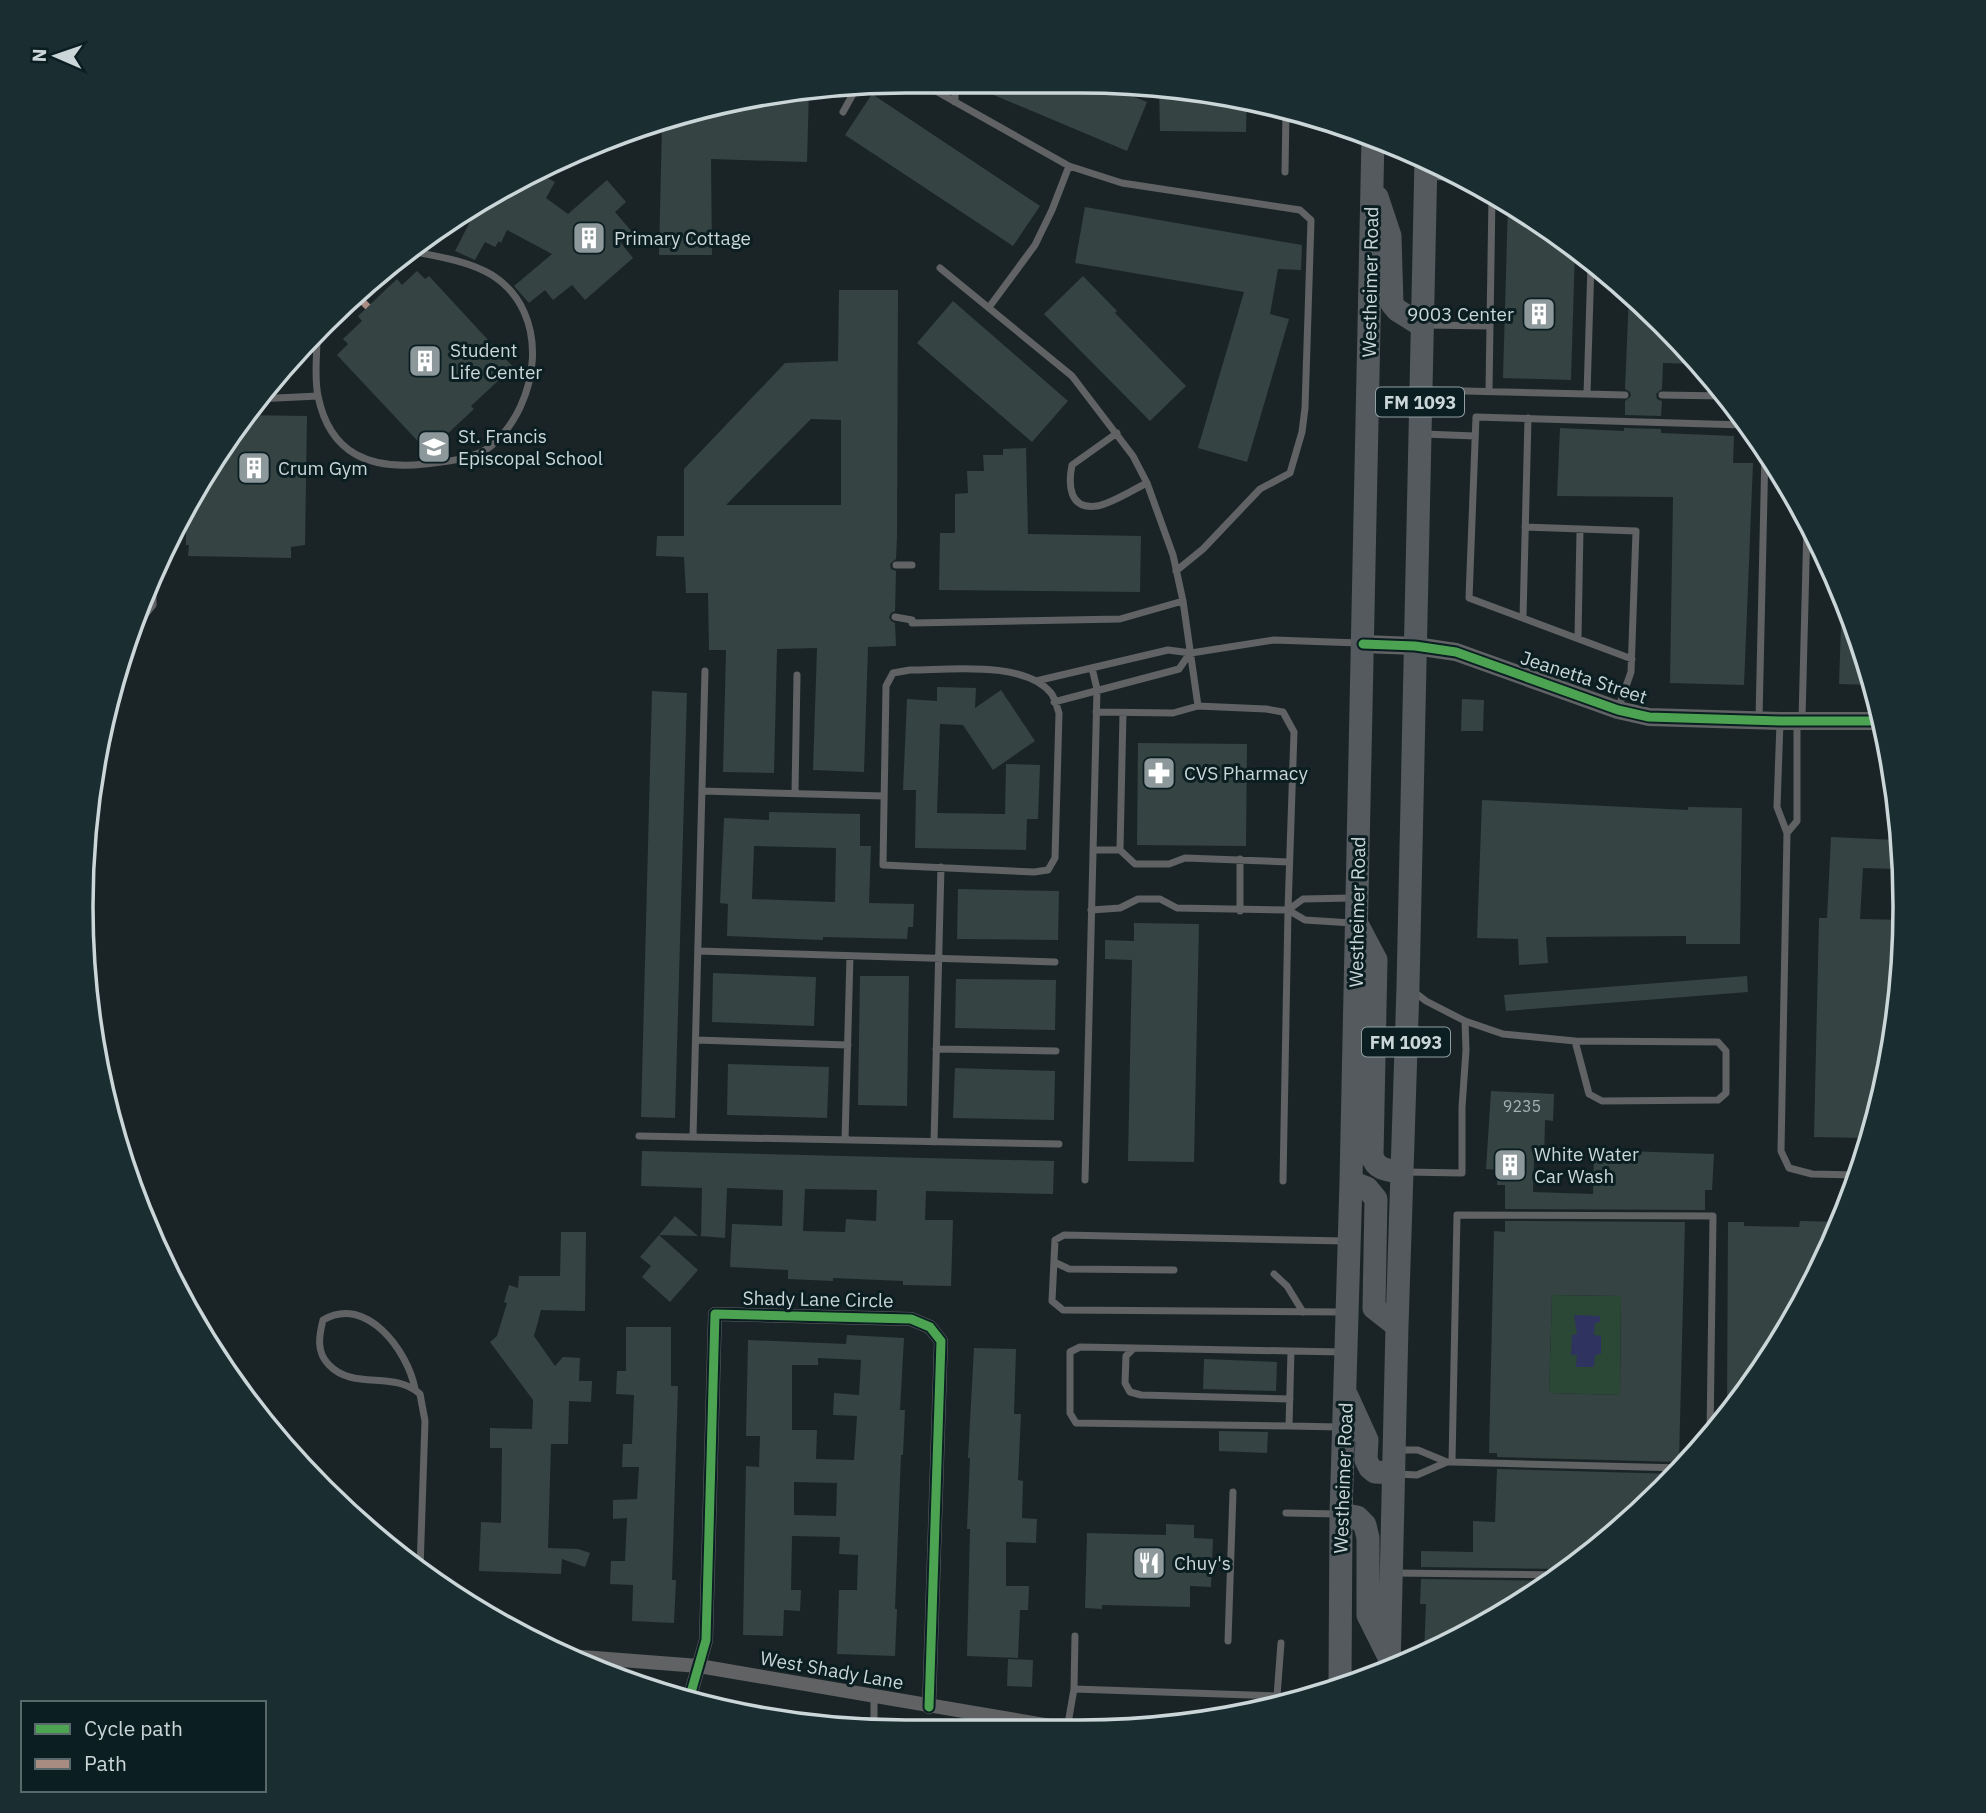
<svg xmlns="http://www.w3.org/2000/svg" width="1986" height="1813" viewBox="0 0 1986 1813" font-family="'IBM Plex Sans',sans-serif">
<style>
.green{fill:#2a4835}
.water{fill:#2f3360}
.building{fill:#354343;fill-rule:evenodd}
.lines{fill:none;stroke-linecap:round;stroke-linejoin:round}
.service{stroke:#606264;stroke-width:7}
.minor{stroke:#606264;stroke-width:14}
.tertiary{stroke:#606264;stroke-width:18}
.primary{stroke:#545a5d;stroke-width:23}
.quiet{stroke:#a88b81;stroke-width:7;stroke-dasharray:14 7;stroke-linecap:butt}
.cycleway-casing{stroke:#0b1e22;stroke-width:13}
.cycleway{stroke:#4ca352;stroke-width:9}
.labels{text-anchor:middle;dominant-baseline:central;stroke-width:6;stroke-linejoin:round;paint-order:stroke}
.number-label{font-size:16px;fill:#a6b1b4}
.shield{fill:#0b1e22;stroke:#919fa2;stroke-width:2}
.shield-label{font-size:18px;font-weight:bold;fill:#cbd6d9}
.poi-label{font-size:19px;fill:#cbd6d9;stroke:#0b1e22;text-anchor:start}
.street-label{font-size:19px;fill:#cbd6d9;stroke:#0b1e22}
.rim{fill:none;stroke:#cbd6d9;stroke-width:3.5}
</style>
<rect width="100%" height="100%" fill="#1a2427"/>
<!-- green -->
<path class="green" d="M1552 1295 1621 1296 1620 1395 1549 1393Z"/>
<!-- water -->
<path class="water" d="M1574 1315 1600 1316V1322L1595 1323 1594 1335 1601 1336V1354L1595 1355 1594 1367H1576L1577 1355H1571L1572 1335 1577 1334Z"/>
<!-- building -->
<path class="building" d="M994 81 1097 82 1147 102 1127 151 989 93Z
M1159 86 1247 98 1246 132 1160 131Z
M809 90 807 162 711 159 712 255H659L662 125 745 96Z
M872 94 1040 206 1013 246 845 135Z
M533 171 555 182 546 198 568 214 607 180 626 202 615 212 633 233 621 243 633 258 585 300 572 285 553 300 545 290 529 303 514 286 552 254 507 230 501 243 499 241 495 247 485 242 475 260 455 251 474 214 469 211Z
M1508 203 1539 220 1575 249 1571 380 1503 378Z
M1085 207 1302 245 1301 270 1278 269 1270 314 1289 319 1247 462 1198 448 1244 292 1075 263Z
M417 271 425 279 429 276 513 367 471 406 474 409 428 452 337 355 348 344 343 339 362 321 358 316 397 279 402 285Z
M1083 276 1117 311 1115 313 1186 386 1150 421 1044 314Z
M839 290H898L897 537 896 559 890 564 891 569 896 571 895 611 891 613 889 617 891 621 895 623 896 646 868 647 864 772 813 770 817 648 777 649 774 773 723 772 726 650H709L708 593H686L684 557 656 556 657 536H684V469L785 363 838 361ZM811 419 841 420V505H726Z
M1629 294 1664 323 1698 364 1663 363 1662 389 1656 394 1657 399 1662 401 1661 416 1625 415V401L1631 396 1630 392 1625 389Z
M953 301 1068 401 1032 442 917 343Z
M244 415 307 416 305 545 291 547V558L188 556 189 545H186V508Z
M1560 428 1624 431V428L1661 429V433L1734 436 1733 463H1753L1744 685 1670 683 1673 497 1557 496Z
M1026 448 1028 534 1141 536 1140 592 939 590 940 533H955V494L968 493 967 471H984L983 455H1003V449Z
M1844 596 1871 685 1839 684 1842 597Z
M937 687 976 688 975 708 1001 690 1035 741 993 770 963 725 940 724 937 813 1005 814 1006 764 1040 765 1038 819H1027L1026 850 915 848 916 790H903L907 699 937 701Z
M652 691 687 693 675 1118 641 1117Z
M1462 699 1484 700 1483 731H1461Z
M1138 743 1247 744 1246 846 1137 845Z
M1482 800 1688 810V807L1742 808 1740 944H1686V936L1546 937 1548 963 1519 965 1518 939 1477 938Z
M769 812 860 814V846H871L869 903 914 904 913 927H908L907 939 823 937V940L727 936 728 904 720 903 724 818 769 820ZM754 846 836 848 835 902 752 899Z
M1831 837 1896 840 1895 869 1863 868 1860 919 1904 920 1890 1067 1868 1138 1814 1137 1819 918H1827Z
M958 889 1059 891 1058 940 957 939Z
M1134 923 1199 924 1194 1162 1128 1161 1132 960 1105 959V940L1134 941Z
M713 973 816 977 814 1026 712 1022Z
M860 976H909L907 1106 858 1105Z
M1747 976 1748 992 1506 1011 1504 995Z
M956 979 1056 980 1055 1030 955 1028Z
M728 1064 829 1067 827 1118 727 1115Z
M955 1068 1055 1071 1054 1120 953 1118Z
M1491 1091 1554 1094 1553 1121 1545 1120 1544 1160H1534L1533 1192 1593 1194 1594 1150 1714 1154 1712 1190H1705V1210L1505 1209V1185H1497L1498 1170 1486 1169Z
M642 1151 1054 1161 1053 1194 926 1191 925 1220H953L951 1286 903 1285V1281L833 1278V1281L788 1279V1270L730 1267 732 1224 782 1226 783 1190 727 1188 725 1238 701 1236 702 1188 641 1186ZM805 1189 877 1190 876 1221 846 1219 845 1232 803 1231Z
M675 1216 698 1236 659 1235Z
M1505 1221 1685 1222 1679 1462 1497 1457V1453H1489L1494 1231 1505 1232ZM1552 1295 1621 1296 1620 1395 1549 1393Z
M1800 1221 1843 1222 1767 1365 1727 1414 1728 1222H1744V1226L1799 1227Z
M561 1232H586L585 1311 541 1310 534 1336 555 1366 563 1357 580 1358 579 1381H592L591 1402 569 1401 568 1444H551L548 1548 578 1549 590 1553 585 1567 562 1559 561 1574 479 1571 481 1522 501 1523 502 1448H490V1428L532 1429 533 1400 490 1342 497 1336 507 1303 504 1302 509 1285 518 1288 519 1276H560Z
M659 1235 698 1270 670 1302 642 1277 651 1266 640 1257Z
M626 1327H671V1386H678L672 1580H676L674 1623 632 1621 633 1585 610 1584 611 1561H625L627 1518 613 1519V1500L637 1499 639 1467H622L623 1444H632L634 1395 616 1394 617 1371H626Z
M847 1335 904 1338 900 1410H905L903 1455H901L895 1609H897L895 1656 837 1654 839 1590H857L858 1555 839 1554 840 1537 792 1536 791 1590H801L800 1611 784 1610 783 1636 743 1635 746 1466 759 1467 760 1436H746L748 1340 846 1344ZM818 1358 861 1360 859 1395 834 1393 833 1415 857 1416 854 1460 816 1459 817 1430H792V1365H818ZM794 1482 837 1483 836 1516 794 1515Z
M974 1348 1016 1349 1014 1414H1021L1018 1480 1023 1481 1022 1518 1037 1519 1036 1543 1006 1542V1586H1029L1028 1610H1020L1018 1658 967 1656 970 1529H967L970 1458H968Z
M1204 1359 1277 1362 1276 1391 1203 1389Z
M1219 1431 1268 1432 1267 1453 1219 1451Z
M1497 1469 1677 1474 1664 1490 1565 1572 1560 1569 1421 1567V1551L1473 1552V1521L1495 1522Z
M1166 1524 1194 1525V1538L1213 1539 1211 1587 1190 1586V1607L1102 1605V1609L1085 1608 1087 1533 1166 1535Z
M1421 1579 1553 1581 1539 1593 1424 1654 1426 1604H1420Z
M1008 1659 1033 1660 1032 1687 1007 1686Z"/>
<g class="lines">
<!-- service -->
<path class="service" d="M918 81 1069 166 1122 183 1300 210 1311 220 1305 408 1302 432 1290 473 1260 489 1203 549 1176 571
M955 102V81
M843 112 858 85
M1285 172 1286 110
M1429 176 1459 178
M940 268 1072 376 1133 456 1147 483 1173 555 1183 601 1198 706
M990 306 1035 245 1052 210 1069 166
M1425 325 1490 326
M317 338C317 356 314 377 318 396 330 455 371 470 425 464 445 462 475 459 491 446 540 404 552 313 492 275 467 260 434 256 406 250
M1425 390 1587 394 1591 263
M1489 391 1492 195
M1587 394 1625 395
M1662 395 1724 396
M256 399 318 396
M1117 433 1072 465C1068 485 1069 510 1097 506 1111 504 1134 489 1147 483
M1423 434 1475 436
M1525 527 1636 531 1631 672 1618 709
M896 565H912
M895 617 912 620
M1523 618 1528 418
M912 623 1120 619 1183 601
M132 631 153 605V575
M1578 638 1580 529
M1632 659 1469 598 1476 417 1744 425 1754 432
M910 670C948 670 1024 660 1051 693 1055 698 1057 707 1059 713L1055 858 1048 870 1034 872 883 865 886 686 893 673Z
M1036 681 1168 650 1191 653 1274 640 1359 643
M1054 702 1179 669 1190 653
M1096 712 1173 713 1198 706 1266 709 1283 712 1294 732 1288 910 1283 1181
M1759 719 1765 451 1760 440
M1802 719 1807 524
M1780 722 1777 807 1787 833 1781 1151 1789 1168 1812 1174 1857 1175
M702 791 884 796
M795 793 797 675
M1787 833 1797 821V722
M1093 850H1120L1135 864H1169L1185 858 1289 862
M1120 850 1123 713
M1091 910 1120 908 1138 899H1160L1177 908 1288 910 1305 920 1352 923
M1288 910 1303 899 1353 898
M1240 911V859
M698 951 1055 962
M1465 1021 1503 1034 1575 1041 1718 1042 1726 1051V1093L1718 1100 1602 1101 1589 1094 1575 1041
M696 1040 848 1045
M936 1049 1056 1051
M639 1136 1059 1144
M693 1137 705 671
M845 1140 850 956
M934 1142 941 867
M1406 1172 1462 1173V1107L1466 1050 1465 1021 1426 1001 1413 991
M1085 1180 1097 689 1092 668
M1054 1262 1069 1269 1174 1270
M1274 1274 1287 1286 1303 1312
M1342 1312 1063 1310 1052 1301 1055 1240 1064 1235 1345 1241
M1134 1348 1080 1347 1070 1352V1413L1076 1423 1289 1426
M415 1389C408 1351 366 1294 323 1320 319 1336 316 1352 329 1365 354 1391 394 1370 420 1394L425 1421 420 1569
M1290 1399 1141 1395 1130 1392 1125 1383 1126 1356 1134 1348 1291 1351
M1340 1427 1289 1426 1291 1351 1343 1352
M1398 1450H1418L1447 1462
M1452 1462 1682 1468
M1397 1474 1417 1475 1447 1462H1452L1457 1215 1713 1216 1710 1435
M1286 1513 1338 1514
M1393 1573 1560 1575
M1228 1641 1233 1492
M1074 1689 1277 1696 1281 1643
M874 1697V1727
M1067 1729 1074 1689 1075 1636"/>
<!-- minor -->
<path class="minor" d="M569 1656 699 1666 1086 1732
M692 1701V1689L706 1640 715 1314 911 1319 930 1327 941 1341 929 1707"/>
<!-- tertiary -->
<path class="tertiary" d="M1363 644 1415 646 1456 652 1618 710 1649 717 1780 721H1882"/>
<!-- primary -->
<path class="primary" d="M1377 197 1390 236 1392 304 1397 310 1421 325
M1358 926 1376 960 1372 1156C1376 1170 1388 1170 1401 1172
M1351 1182 1367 1188 1376 1199 1374 1308 1397 1326
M1347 1396 1367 1440 1366 1460 1370 1468 1375 1472 1393 1473
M1341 1514 1357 1517 1365 1525 1368 1538V1615L1388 1655
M1389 1672 1397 1326 1408 987 1426 159
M1340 1686 1341 1514 1351 1182 1373 137"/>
<!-- quiet -->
<path class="quiet" d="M358 297 368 307"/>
<defs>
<path id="cycleway" d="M1363 644 1415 646 1456 652 1618 710 1649 717 1780 721H1882
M692 1701V1689L706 1640 715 1314 911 1319 930 1327 941 1341 929 1707"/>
</defs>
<!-- cycleway casing -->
<use href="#cycleway" class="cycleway-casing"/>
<!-- cycleway -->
<use href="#cycleway" class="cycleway"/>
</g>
<!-- icons -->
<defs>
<symbol id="building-square" viewBox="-11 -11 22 22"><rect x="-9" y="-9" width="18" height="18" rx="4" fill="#8d989b" stroke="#0b1e22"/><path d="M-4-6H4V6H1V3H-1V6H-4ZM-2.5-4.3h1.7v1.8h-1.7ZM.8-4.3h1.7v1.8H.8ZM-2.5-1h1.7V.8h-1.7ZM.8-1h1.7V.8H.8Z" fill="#fff"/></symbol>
<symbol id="school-square" viewBox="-11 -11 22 22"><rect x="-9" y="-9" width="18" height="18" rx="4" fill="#8d989b" stroke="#0b1e22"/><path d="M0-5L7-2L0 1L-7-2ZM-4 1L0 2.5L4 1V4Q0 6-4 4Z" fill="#fff"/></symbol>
<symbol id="pharmacy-square" viewBox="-11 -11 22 22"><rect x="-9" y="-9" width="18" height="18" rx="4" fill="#8d989b" stroke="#0b1e22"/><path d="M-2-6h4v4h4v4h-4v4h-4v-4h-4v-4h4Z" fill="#fff"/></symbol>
<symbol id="restaurant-square" viewBox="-11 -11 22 22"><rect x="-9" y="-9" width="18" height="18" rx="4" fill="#8d989b" stroke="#0b1e22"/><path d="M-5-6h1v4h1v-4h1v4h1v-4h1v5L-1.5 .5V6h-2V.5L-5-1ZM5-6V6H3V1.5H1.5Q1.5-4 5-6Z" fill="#fff"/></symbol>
</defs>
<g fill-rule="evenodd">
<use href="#building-square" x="570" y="219" width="38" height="38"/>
<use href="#building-square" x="1520" y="295" width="38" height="38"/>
<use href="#building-square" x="406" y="342" width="38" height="38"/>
<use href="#school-square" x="415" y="428" width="38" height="38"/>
<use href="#building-square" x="235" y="449" width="38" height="38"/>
<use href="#pharmacy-square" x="1140" y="754" width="38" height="38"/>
<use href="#building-square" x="1491" y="1146" width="38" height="38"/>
<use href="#restaurant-square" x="1130" y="1544" width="38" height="38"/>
</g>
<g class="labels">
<!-- number labels -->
<g class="number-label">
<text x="1522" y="1106">9235</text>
</g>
<!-- shield labels -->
<g class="shield">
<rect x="1376" y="387.5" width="88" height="29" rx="5"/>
<rect x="1362" y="1027.5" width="88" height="29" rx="5"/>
</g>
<g class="shield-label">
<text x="1420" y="402">FM 1093</text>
<text x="1406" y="1042">FM 1093</text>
</g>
<!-- poi labels -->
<g class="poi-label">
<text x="614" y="238">Primary Cottage</text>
<text x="1514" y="314" text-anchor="end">9003 Center</text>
<text x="450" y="350">Student<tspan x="450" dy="22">Life Center</tspan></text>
<text x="458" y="436">St. Francis<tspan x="458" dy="22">Episcopal School</tspan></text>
<text x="278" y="468">Crum Gym</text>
<text x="1184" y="773">CVS Pharmacy</text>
<text x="1534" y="1154">White Water<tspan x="1534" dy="22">Car Wash</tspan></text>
<text x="1174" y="1563">Chuy's</text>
</g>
<!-- street labels -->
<g class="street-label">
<text transform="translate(1370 282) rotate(-89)">Westheimer Road</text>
<text transform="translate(1584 677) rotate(18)">Jeanetta Street</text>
<text transform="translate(1357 912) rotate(-89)">Westheimer Road</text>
<text transform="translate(818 1299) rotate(1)">Shady Lane Circle</text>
<text transform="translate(1343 1478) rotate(-88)">Westheimer Road</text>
<text transform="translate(832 1670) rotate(10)">West Shady Lane</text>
</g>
</g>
<!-- crop -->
<path d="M0 0H1986V1813H0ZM906 93H1080A813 813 0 0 1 1893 906V907A813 813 0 0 1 1080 1720H906A813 813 0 0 1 93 907V906A813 813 0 0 1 906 93Z" fill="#1a2d31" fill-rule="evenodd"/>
<path class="rim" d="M906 93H1080A813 813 0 0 1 1893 906V907A813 813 0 0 1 1080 1720H906A813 813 0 0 1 93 907V906A813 813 0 0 1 906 93Z"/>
<!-- legend -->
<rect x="21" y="1701" width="245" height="91" fill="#0b1e22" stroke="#58686b" stroke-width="2"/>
<rect x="35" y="1724" width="35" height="10" fill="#4ca352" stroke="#58686b" stroke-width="2"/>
<text x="84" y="1736" font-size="21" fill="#cbd6d9">Cycle path</text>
<rect x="35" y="1759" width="35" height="10" fill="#a88b81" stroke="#58686b" stroke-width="2"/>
<text x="84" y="1771" font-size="21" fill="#cbd6d9">Path</text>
<!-- north arrow -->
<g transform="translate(56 56) rotate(272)" stroke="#0b1e22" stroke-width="5" paint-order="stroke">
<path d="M0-5L12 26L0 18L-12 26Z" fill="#cbd6d9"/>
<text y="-10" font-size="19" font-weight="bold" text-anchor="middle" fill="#cbd6d9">N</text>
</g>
</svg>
